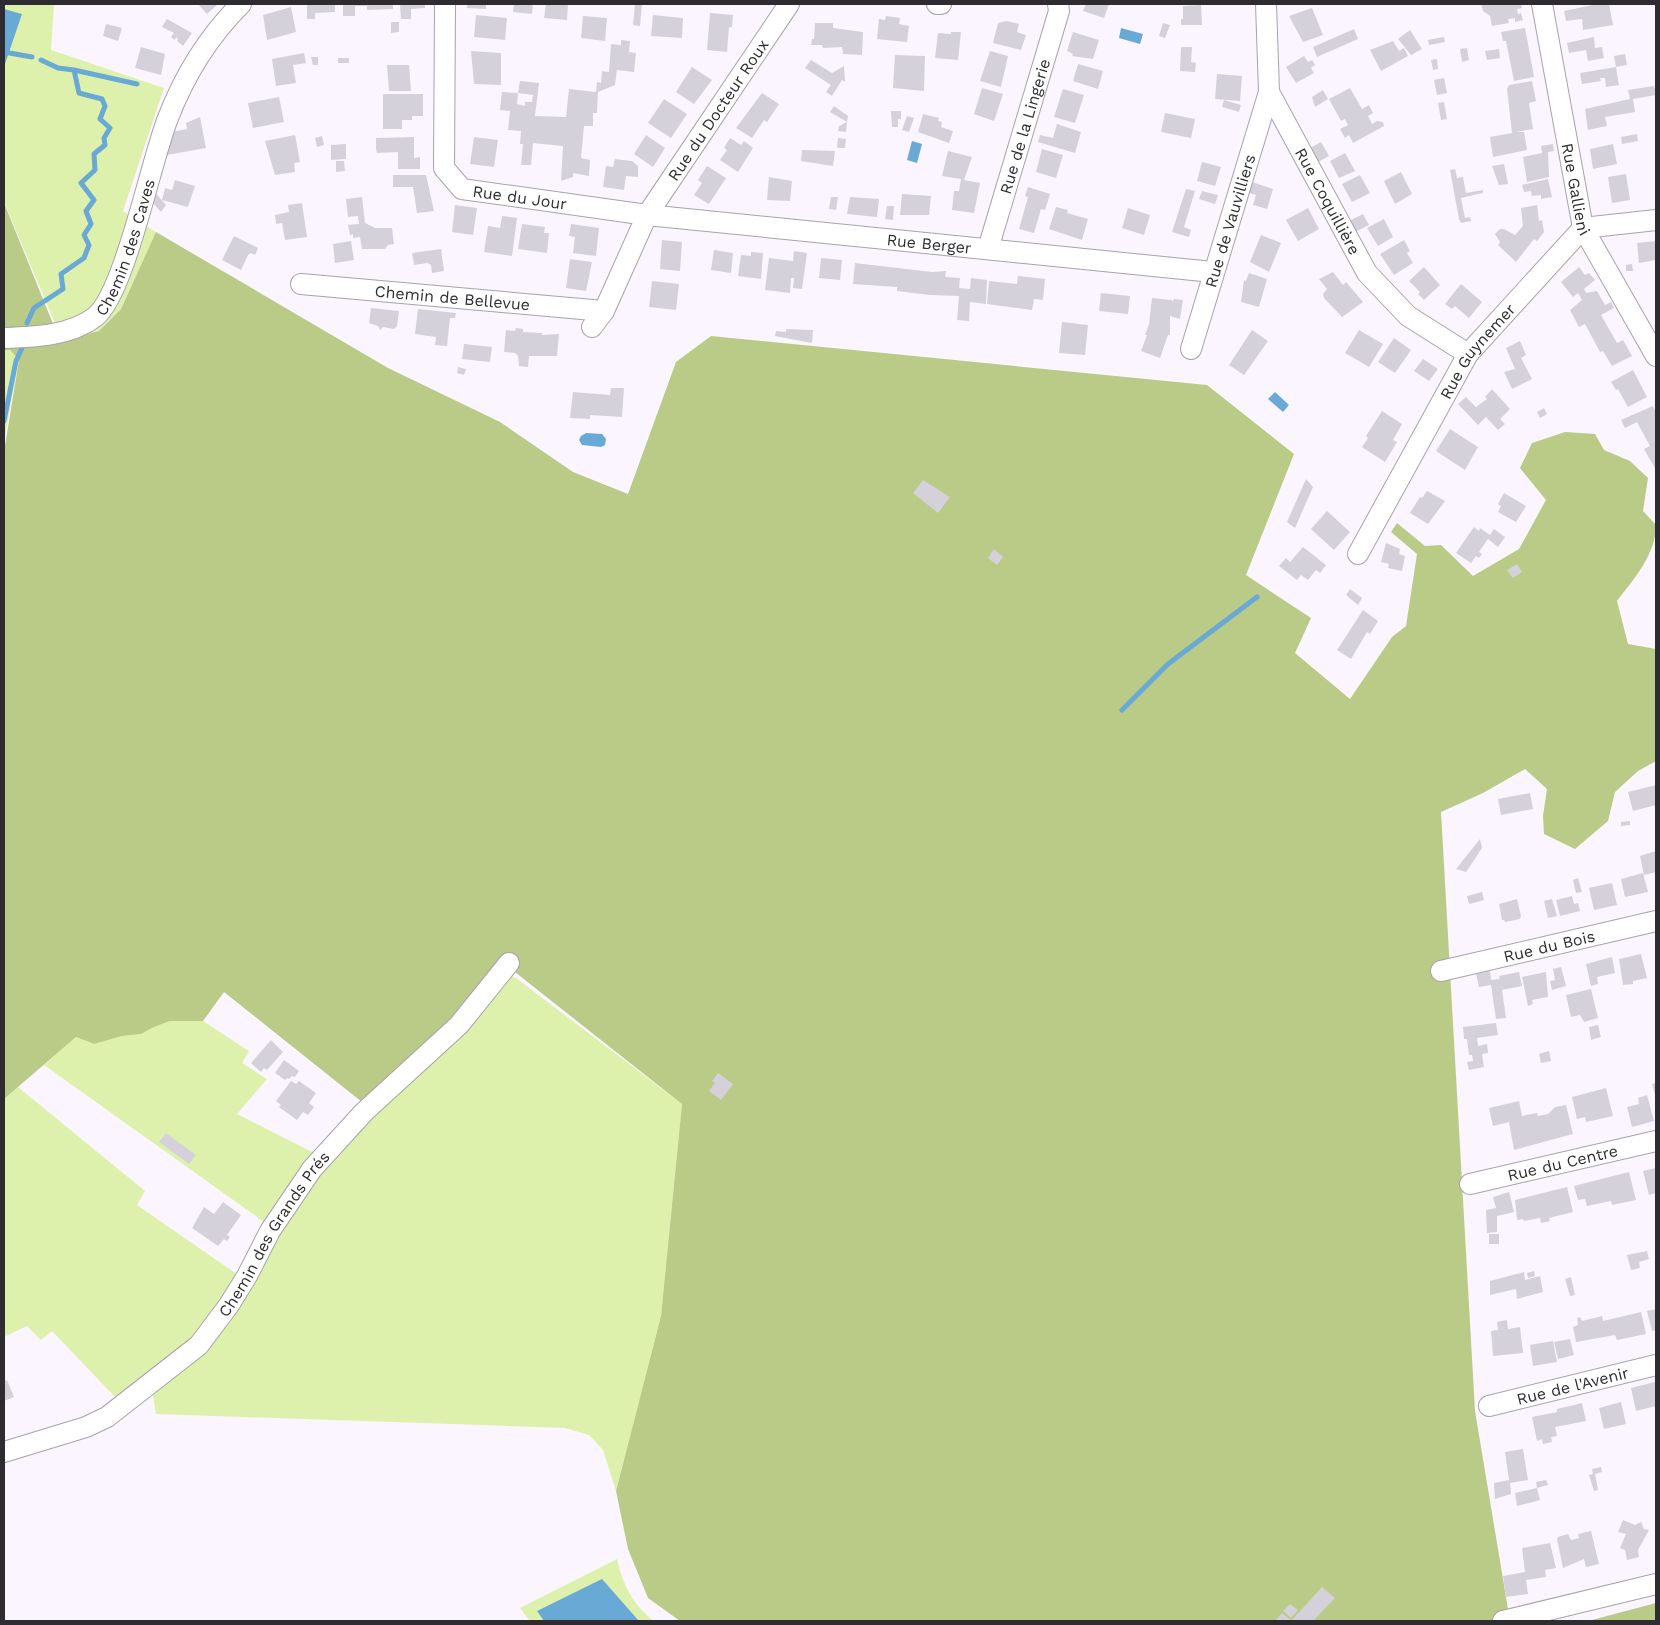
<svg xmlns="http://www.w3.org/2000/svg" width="1660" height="1625" viewBox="0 0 1660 1625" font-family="'Work Sans',sans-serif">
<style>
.green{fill:#def1ac}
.forest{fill:#b9cb86}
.water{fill:#68a9d5}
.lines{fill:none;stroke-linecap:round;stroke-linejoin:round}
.stream{stroke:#68a9d5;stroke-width:5}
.building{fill:#d5d1da;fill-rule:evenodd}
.minor-casing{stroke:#a7a2ab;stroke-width:22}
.minor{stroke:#fff;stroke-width:20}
.labels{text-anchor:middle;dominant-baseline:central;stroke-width:4.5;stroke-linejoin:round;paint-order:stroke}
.street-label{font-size:16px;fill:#2e2c30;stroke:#fff}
</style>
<rect width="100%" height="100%" fill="#faf5ff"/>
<!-- green -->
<path class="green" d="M4 4H54L51 50 164 88 123 211 156 232 121 309 99 331 62 340 4 202Z
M4 350H10L19 360 4 442Z
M507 974 516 978 682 1104 661 1316 616 1491 603 1450 589 1435 565 1428 156 1414 152 1390 267 1255 346 1137Z
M170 1021H203L249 1051 242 1063 267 1079 237 1114 314 1153 264 1222 44 1065 76 1037 94 1044 122 1036 141 1034 154 1027Z
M18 1087 145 1191 137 1205 238 1275 200 1330 165 1362 116 1398 52 1331 41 1340 27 1326 4 1337V1099Z
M617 1559C623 1585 633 1605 654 1621H530L520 1608Z"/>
<!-- forest -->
<path class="forest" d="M4 203 60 341 99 331 121 309 156 232 388 368 500 422 573 472 628 494 676 362 711 336 1207 385 1294 454 1246 575 1311 618 1295 653 1350 699 1392 637 1406 626 1417 554 1391 532 1397 523 1425 546 1441 545 1473 576 1519 549 1546 500 1520 468 1532 443 1565 432 1595 434 1604 450 1630 461 1648 478 1643 511 1656 525C1656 554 1634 579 1617 601L1628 644 1656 649V761L1638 771 1615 792 1608 821 1575 849 1544 834 1543 816 1547 789 1525 769 1483 793 1441 812 1475 1411 1510 1621H680L648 1598 628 1549 616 1491 661 1316 682 1104 506 965 480 993 362 1102 224 992 203 1021H170L154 1027 141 1034 122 1036 94 1044 76 1037 4 1099V452L19 360 10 350H4Z
M1656 1603V1621H1588Z"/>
<!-- water -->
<path class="water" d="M4 9 22 14 4 67Z
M1121 28 1143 34 1140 44 1119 38Z
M912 141 922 144 917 163 907 160Z
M1275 392 1289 405 1283 412 1268 399Z
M586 433 602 434 606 439 605 445 601 447 582 445 579 440 581 436Z
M602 1579 639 1621H544L537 1611Z"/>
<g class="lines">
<!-- stream -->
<path class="stream" d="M4 52 32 57
M74 70 137 84
M27 323 34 308 63 289 61 274 84 258 89 245 84 235 91 224 86 211 94 200 81 183 95 170 94 154 105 145 104 138 110 128 100 119 105 106 102 99 79 93 74 70 58 68 41 60
M4 421 16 361 22 348
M1122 710 1168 664 1257 597"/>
</g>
<!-- building -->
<path class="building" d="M198 4H218L207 14Z
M307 4H335V12L315 13V19H307Z
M343 4H393V9L367 10V6H355V16H343Z
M400 4H425V8L411 9V19H401Z
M467 4H486V9L467 8Z
M514 4H533L532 14 513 12Z
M546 4H568L567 20 544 18Z
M635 4H642L640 26 633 25Z
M1086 4H1109L1104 18 1083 11Z
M1481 4H1521L1522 8 1517 9 1518 14 1521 13 1523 20 1515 22V18L1508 19 1509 23 1492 26 1490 16 1483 11Z
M1597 4H1609L1613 25 1583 30 1582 19 1566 21 1564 11Z
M1201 5 1202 25H1181V19H1183V6Z
M291 7 296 32 267 40 263 15Z
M1312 8 1323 35 1303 42 1289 16Z
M710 13 733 15 732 27H729L727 52 707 50Z
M476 15 507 18 505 40 474 37Z
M653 15 683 18 682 38 651 36Z
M583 16 607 18 605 41 581 38Z
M886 16 900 18 899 24 909 26 907 42 877 39 879 19 885 20Z
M167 19 192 33 183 46 177 41 178 39 176 37 175 40 171 37 174 33 162 27Z
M1006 21 1019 24 1017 32 1026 35 1021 50 993 43 998 23Z
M391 22H399V32L391 33Z
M815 23H833V28L863 32 862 55 843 54 842 47 823 48 822 45H811L812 39H814Z
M1163 23 1170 25 1165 38 1159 36Z
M106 24 122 28 118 41 103 36Z
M1525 28 1534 77 1514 81 1506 41H1503L1501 32Z
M1354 29 1358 39 1317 57 1313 47Z
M1410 30 1422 49 1411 55 1398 39Z
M951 32H961L958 60 935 58 938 33 951 34Z
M1073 32 1099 40 1093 59 1072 56 1073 54 1067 51Z
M1444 37 1445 42 1429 45 1428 40Z
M1594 37 1595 48 1602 47 1604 58 1588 61 1586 50 1569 53 1567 43Z
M621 40 630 41 629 52 636 53 634 72 617 70 615 85 598 92 597 113H593V126H584L581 158 590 160 589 176 573 173V177L561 181 563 146 533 143 531 165H521L523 144H520L521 131 508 130 510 111 500 110 502 92 518 93 520 81 539 83 535 116 566 117 569 89 596 92 597 82 601 83 602 71 609 72 611 44 621 45ZM518 93 533 95 532 102H525V106L517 104Z
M1393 41 1399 51 1404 48 1408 56 1381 71 1370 50Z
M141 47 165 54 161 75 135 68Z
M1181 47H1192L1191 62 1196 63 1195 72 1180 71Z
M1467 48 1469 60 1462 62 1460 49Z
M1499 49 1500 58 1487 60 1485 51Z
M471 51 501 53V85L474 84Z
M990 51 1008 56 1001 87 980 81Z
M304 53 306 63 293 65 296 83 276 86 272 59Z
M1625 54 1627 65 1616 67 1619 85 1606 87 1605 78H1600L1601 81 1582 84 1580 73 1616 67 1614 56Z
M895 55 925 56 924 91 893 88Z
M1304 56 1308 62 1312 60 1315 65 1311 68 1314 73 1296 83 1286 67Z
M311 57H318V65H313Z
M338 58H349V63H338Z
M1437 59 1438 69 1433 70 1431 60Z
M811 60 832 73 844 66 845 82 842 80 832 96 826 92 831 85 805 68Z
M1078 64 1103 71 1098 89 1073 81Z
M387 65H409L411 91H389Z
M692 67 712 80 694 104 676 92Z
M1217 74 1242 76 1240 101 1215 99Z
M1444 78 1447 93 1437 95 1434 80Z
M1532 81 1536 101 1529 103 1533 129 1516 132H1524L1527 150 1493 157 1490 137 1512 133 1507 89 1509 85Z
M1654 86 1656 95 1633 99 1635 112 1605 117 1607 126 1588 130 1585 109 1630 99 1628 90Z
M982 88 1003 94 994 121 974 114Z
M1350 88 1362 109 1369 105 1373 113 1368 116 1372 124 1377 121 1383 122 1384 126 1353 143 1349 135 1345 138 1340 129 1348 125 1345 119 1341 121 1329 99Z
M1063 89 1084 95 1075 123 1054 117Z
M1323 90 1328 99 1315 107 1312 97Z
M762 93 779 104 767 122 764 120 752 138 736 128Z
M383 94H423V116H412V120H402V129H383Z
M279 97 284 122 253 128 248 103Z
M664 99 687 114 671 138 648 123Z
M1224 100 1241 105 1239 112 1222 107Z
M1444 102 1447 119 1441 120 1438 103Z
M834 106 848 116 847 122 830 112Z
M891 111H901V119H898V127H892Z
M1165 113 1195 119 1191 138 1161 132Z
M923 114 939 118 938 121 942 122 941 127 953 131 949 143 918 132Z
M907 116 914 118 909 132 902 130Z
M200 117 206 148 167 155 172 132 187 129 186 123Z
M847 122 846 132 838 131 839 126Z
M1057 124 1081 132 1075 153 1038 142 1040 135 1053 138Z
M1637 134 1638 141 1622 144 1621 137Z
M295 135 300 162 294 163 295 172 275 175 265 141Z
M646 135 665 148 653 167 634 154Z
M322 136 324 145 317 147 315 138Z
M414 137V158L420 157V169H398V152L377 153 376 149V138Z
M474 137 498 140 494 167 470 164Z
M730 138 741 145 744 141 753 148 738 172 720 160 727 150 724 148Z
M838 138 846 139 845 148H837Z
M1321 142 1329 156 1318 162 1310 148Z
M346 144V159L331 160V145Z
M1553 144 1554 151 1548 152 1549 177 1527 182 1523 157 1542 153 1541 146Z
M1613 144 1617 164 1593 169 1590 149Z
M1042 149 1063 155 1056 178 1036 172Z
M802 150 835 151 833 166 801 161Z
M948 151 972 157 964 180 980 183 974 213 952 210 954 191H959L961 179 942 176Z
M1345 153 1355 171 1339 178 1330 161Z
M615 159 632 161 638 166V177L626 176 624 190 603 187 606 166 613 167Z
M336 161H344L345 171 336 172Z
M1202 162 1221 167 1215 186 1197 181Z
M1504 164 1508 184 1499 185 1492 166Z
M707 166 726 178 709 204 694 195 702 183 698 180Z
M1455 169 1457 178 1463 177 1466 193 1483 190V193L1461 198 1465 218 1470 217 1471 221 1461 223 1459 219 1450 170Z
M1401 172 1412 194 1395 204 1384 181Z
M1626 174 1630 200 1612 203 1608 177Z
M393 175H426L434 211 417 213 413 187H393Z
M1360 175 1370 193 1352 202 1342 184Z
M769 177 792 181 790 201 767 200Z
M1548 179 1552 197 1541 199V195L1532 196 1531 191 1524 192 1522 185Z
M175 180 195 186 188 207 162 200 165 188 172 190Z
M1249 181 1273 189 1267 209 1253 205 1256 195 1246 192Z
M1028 187 1050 194 1045 210 1041 209 1034 233 1019 229 1028 197 1025 196Z
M1186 189 1195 191 1184 227 1191 230 1189 237 1172 232Z
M154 191 166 205 161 212 151 201Z
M1202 191 1218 195 1215 204 1199 199Z
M902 194 931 196 929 215H900Z
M362 197 365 223 375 228H392L394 244 388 245 385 249H362L360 237 353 238V234L350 235 348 225 359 224 358 216 348 217 346 199Z
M831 197H838L836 210 829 209Z
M850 197 879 199 877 217 847 214Z
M302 203 307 237 285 240 282 223 276 224 275 215 289 212 288 205Z
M455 205 477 208 473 235 452 232Z
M1537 205 1539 221 1542 220 1544 232 1537 241 1534 239 1516 262 1498 245 1500 242 1495 234 1500 229H1504L1515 235 1523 226 1521 208Z
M887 206H894L893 220 885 219Z
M1056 207 1068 210 1067 213 1088 219 1082 240 1049 229Z
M1128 208 1150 215 1144 235 1122 228Z
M1308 208 1319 229 1298 241 1286 220Z
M1363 214 1369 225 1355 232 1349 221Z
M502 216 517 218 512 256 484 252 488 226 500 228Z
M1384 219 1393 237 1378 246 1367 228Z
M522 224 545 227 544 233H549L547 253 518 249Z
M571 224 599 228 596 256 573 253 575 237 569 236Z
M1261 235 1281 243 1269 272 1250 262Z
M234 236 258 248 255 255 251 253 248 255 241 270 222 260Z
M662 240 682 242 680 271 660 269Z
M1404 240 1410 251 1407 253 1413 263 1394 275 1380 254Z
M351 241 354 260 335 263 333 244Z
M1656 241V260L1639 263 1637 243Z
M441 249 444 271 432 273 431 265 428 263 414 265 412 253Z
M714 250 733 253 731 273 711 270Z
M794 251 807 253 802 289 793 288 794 278H791L790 293 765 290 769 258 793 261Z
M751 252 763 253 761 279 738 276 741 255 751 256Z
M821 258 842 260 840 280 819 278Z
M570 259 592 262 586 291 566 288Z
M855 263 932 272 946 271 945 277 960 278 959 288 970 289 971 278 987 280 986 304 970 302 969 321 957 320 959 296 930 295 897 291V287L853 284Z
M1632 264 1633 271H1626V265Z
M1424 267 1440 285 1424 300 1418 294 1420 292 1409 281Z
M1579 267 1585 275 1589 273 1595 280 1584 289 1586 293 1597 291 1605 305 1611 302 1614 308 1601 315 1617 343 1623 340 1632 356 1612 366 1603 351 1600 352 1585 324 1579 327 1570 310 1582 300 1578 293 1573 297 1561 282Z
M1333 272 1343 285 1346 282 1363 302 1342 317 1324 298 1323 294 1327 289 1319 279Z
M1249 273 1267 279 1259 307 1241 302 1244 280 1246 281Z
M1018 276 1045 279 1043 300 1034 299 1032 310 987 304 989 281 1017 284Z
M652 281 679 284 676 310 649 307Z
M1461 284 1482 302 1469 318 1455 306 1452 309 1445 304Z
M1101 293 1130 296 1128 314 1099 311Z
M1152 298 1172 300V302L1174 299 1183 300 1180 319 1170 316V335H1168L1160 358 1141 351 1147 335H1145L1149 324Z
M371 308 399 311 397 326 394 329 383 327 380 330 378 326 369 323Z
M418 309 456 313 455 318H450L447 346 435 345 436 337 415 334Z
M1062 322 1088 325 1085 355 1059 353Z
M516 328 523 329V332L542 333V335L559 334 557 356H529L528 367 519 366 518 356 515 353 504 352 506 330 515 331Z
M786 329 813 330 812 343 775 336 776 331 786 332Z
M1252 330 1268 341 1244 375 1229 365Z
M1359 330 1383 344 1369 367 1345 353Z
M1394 338 1411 350 1395 373 1378 362Z
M1520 341 1526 355 1521 358 1532 379 1512 389 1504 372 1515 369 1506 348Z
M464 344 492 347 490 362 462 359Z
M1423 359 1438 369 1429 381 1414 371Z
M458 367 466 369 464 375 457 373Z
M1633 370 1647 397 1628 407 1618 389 1616 390 1611 382Z
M611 388H624L622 417 590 415V419L570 418 573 392 610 395Z
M1492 389 1510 409 1500 419 1505 424 1498 430 1486 417 1478 425 1458 404 1466 397 1476 407 1487 399 1485 397Z
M1653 406 1656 413V470L1644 449 1650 446 1637 422 1625 428 1621 420Z
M1544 408 1547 414 1540 418 1537 412Z
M1382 411 1402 424 1393 440 1397 442 1385 462 1362 447 1368 438 1366 436Z
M1450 429 1478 447 1465 470 1436 451Z
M1306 479 1313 487 1295 528 1287 522Z
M923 480 950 497 938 513 913 493Z
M1427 491 1445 501 1428 524 1410 513 1420 497 1422 498Z
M1504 493 1526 506 1516 522 1498 512 1501 506 1498 504Z
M1327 511 1350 532 1334 550 1311 529Z
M1474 527 1479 531 1480 528 1490 535 1494 529 1505 537 1498 547 1488 539 1479 552 1482 554 1479 558 1476 556 1471 563 1456 553Z
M1386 543 1400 549 1399 554 1405 556 1402 571 1388 568 1389 564 1381 562Z
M1303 547 1326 565 1320 573 1316 570 1308 580 1301 575 1297 580 1279 566 1286 558 1290 562Z
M994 549 1003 557 997 565 988 558Z
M1517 564 1522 572 1513 578 1507 570Z
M1350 589 1362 598 1358 605 1346 595Z
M1363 610 1378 621 1370 634 1367 632 1351 659 1337 650Z
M1656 785V805L1633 811 1628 792Z
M1530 793 1533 809 1501 815 1498 799Z
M1630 821V825L1621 826V822Z
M1480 839 1482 848 1466 872 1456 869Z
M1656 851V872L1644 875 1640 856Z
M1643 873 1648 892 1625 897 1621 879Z
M1578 878 1582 892 1576 893 1573 880Z
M1612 883 1617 905 1594 910 1589 888Z
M1482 892 1484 900 1469 904 1467 896Z
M1572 896 1574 904 1578 903 1580 911 1560 916 1556 900Z
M1517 899 1521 916 1520 919 1505 922 1504 920H1502L1499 904Z
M1552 899 1557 916 1548 918 1544 901Z
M1641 954 1647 978 1633 981V984L1623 985 1619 959Z
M1612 957 1615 973 1597 977 1598 984 1591 986 1586 964Z
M1561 967 1566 986 1552 990 1550 981 1555 980 1553 969Z
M1490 971 1491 980 1500 979 1499 976 1519 972 1522 986 1502 990 1506 1018 1496 1019 1491 985 1479 987 1476 974Z
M1546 972 1548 997 1532 1000 1533 1004 1528 1006 1522 977Z
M1591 989 1598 1018 1584 1022 1580 1015 1571 1017 1566 995Z
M1496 1023 1498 1035 1477 1038 1478 1046 1487 1044 1488 1053 1482 1054 1484 1067 1469 1070 1467 1062 1473 1061 1472 1055H1469L1467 1039H1464L1463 1027Z
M1598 1025 1601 1037 1591 1040 1589 1027Z
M271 1040 283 1052 267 1070 264 1068 261 1072 251 1063Z
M1549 1051 1551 1061 1541 1063 1539 1054Z
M284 1060 299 1071 295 1077 292 1076 289 1079 287 1078 285 1080 275 1073Z
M718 1073 733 1084 721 1100 709 1091 715 1083 712 1081Z
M291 1081 296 1084 299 1081 316 1093 309 1103 314 1107 308 1115 303 1112 297 1120 279 1107 281 1105 276 1101Z
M1656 1083V1099L1652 1084Z
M1606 1088 1613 1116 1586 1122 1585 1117 1577 1119 1572 1097Z
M1647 1095 1654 1121 1632 1127 1627 1107 1639 1104 1638 1098Z
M1519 1101 1522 1116 1537 1113 1538 1116 1548 1114 1555 1107 1566 1105 1573 1134 1514 1150 1509 1122 1493 1126 1489 1108Z
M166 1133 196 1155 189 1164 159 1142Z
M1656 1168V1193L1649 1195 1643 1171Z
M1629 1172 1636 1200 1612 1205 1611 1201 1587 1206 1585 1199 1578 1200 1574 1186Z
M1567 1187 1573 1212 1549 1218 1550 1221 1541 1223 1540 1218 1524 1221 1523 1219 1517 1220 1515 1200Z
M1509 1192 1514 1212 1497 1216V1232L1487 1233 1486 1210 1496 1208 1493 1197Z
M223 1202 241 1215 227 1235 230 1237 227 1241 224 1239 218 1246 192 1228 204 1207 214 1214Z
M1489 1234H1499V1244H1489Z
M1647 1251 1649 1259 1639 1262 1640 1268 1631 1270 1627 1255Z
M1534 1271 1535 1276 1528 1278 1527 1273Z
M1524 1272 1525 1280 1540 1276 1543 1292 1517 1299 1516 1289 1490 1295V1281Z
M1571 1277 1575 1295 1570 1296 1565 1279Z
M1656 1309V1330L1652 1331 1647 1311Z
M1641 1312 1646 1334 1617 1340 1615 1335 1576 1342 1573 1327 1578 1325 1577 1318 1580 1317 1582 1321 1602 1316 1603 1321Z
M1507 1320 1508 1329 1520 1327 1523 1353 1493 1356 1491 1331 1498 1330 1497 1322Z
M1570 1339 1574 1355 1558 1359 1554 1342Z
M1553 1341 1557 1362 1533 1366 1530 1345Z
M7 1380 14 1397 4 1401V1381Z
M1655 1382 1656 1406 1636 1411 1631 1388Z
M1621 1402 1626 1424 1604 1429 1599 1408Z
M1582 1403 1586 1421 1555 1427 1557 1436 1551 1437 1552 1442 1543 1444 1542 1439 1537 1441 1532 1417 1557 1412V1409Z
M1523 1449 1528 1480 1510 1483 1511 1494 1495 1499 1494 1483 1509 1480 1505 1452Z
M1601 1467 1602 1472 1595 1474 1598 1490 1594 1491 1589 1475 1593 1474 1592 1469Z
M1546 1480 1548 1485 1537 1488 1540 1500 1517 1506 1515 1493 1537 1488 1536 1482Z
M1623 1520 1635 1525 1641 1522 1644 1529 1649 1530 1638 1550 1639 1557 1627 1560 1625 1550 1620 1548 1626 1534 1618 1532Z
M1591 1531 1599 1564 1586 1567 1584 1559 1563 1568 1557 1539 1558 1537 1568 1534 1571 1540 1579 1538 1578 1534Z
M1550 1543 1556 1568 1545 1570 1546 1577 1526 1580 1528 1594 1506 1597 1503 1576 1525 1572 1522 1548Z
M1322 1587 1335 1598 1313 1621H1291Z
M1290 1604 1298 1610 1291 1618 1283 1611Z
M1282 1613 1290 1619 1288 1621 1276 1620Z"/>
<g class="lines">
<defs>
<g id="minor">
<path id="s1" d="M445 4 444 168 462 189 647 215 1213 272"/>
<path d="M937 4H941"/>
<path id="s2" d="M1266 4 1269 92 1367 273 1408 316 1468 354"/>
<path id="s3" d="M1542 4 1583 228 1656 356"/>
<path id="s4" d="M988 249 1059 11 1058 4"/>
<path id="s5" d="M301 284 604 311"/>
<path id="s6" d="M592 327 604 311 647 215 789 4"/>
<path id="s7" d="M4 338C34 337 70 336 95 317 125 293 151 160 168 118 185 74 208 37 241 4"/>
<path id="s8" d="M1191 349 1269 92"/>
<path id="s9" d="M1358 554 1468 354 1583 228 1656 220"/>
<path id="s10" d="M1441 971 1656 921"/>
<path id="s11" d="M1470 1184 1656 1141"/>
<path id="s12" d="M1489 1406 1656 1365"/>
<path id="s13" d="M4 1452 86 1427 107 1417 199 1345 229 1305 247 1276 270 1231 312 1169 364 1112 459 1025 509 963"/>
<path d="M1503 1621 1656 1584"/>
</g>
</defs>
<!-- minor casing -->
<use href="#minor" class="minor-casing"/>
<!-- minor -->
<use href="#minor" class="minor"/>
</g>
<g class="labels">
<!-- street labels -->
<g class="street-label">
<text stroke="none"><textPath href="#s6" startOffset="252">Rue du Docteur Roux</textPath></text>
<text stroke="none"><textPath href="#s4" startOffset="128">Rue de la Lingerie</textPath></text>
<text stroke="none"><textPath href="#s3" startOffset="188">Rue Gallieni</textPath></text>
<text stroke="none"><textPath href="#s1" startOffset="250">Rue du Jour</textPath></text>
<text stroke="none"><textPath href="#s2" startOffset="212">Rue Coquillière</textPath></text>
<text stroke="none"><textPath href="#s8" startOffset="134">Rue de Vauvilliers</textPath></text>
<text stroke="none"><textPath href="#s1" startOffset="662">Rue Berger</textPath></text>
<text stroke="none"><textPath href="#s7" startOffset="172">Chemin des Caves</textPath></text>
<text stroke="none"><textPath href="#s5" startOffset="152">Chemin de Bellevue</textPath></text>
<text stroke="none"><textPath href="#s9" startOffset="236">Rue Guynemer</textPath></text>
<text stroke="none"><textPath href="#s10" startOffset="111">Rue du Bois</textPath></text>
<text stroke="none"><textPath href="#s11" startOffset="95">Rue du Centre</textPath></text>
<text stroke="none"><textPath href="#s13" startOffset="360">Chemin des Grands Prés</textPath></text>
<text stroke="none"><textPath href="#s12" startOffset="86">Rue de l'Avenir</textPath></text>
</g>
</g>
<!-- border -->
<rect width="1660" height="1625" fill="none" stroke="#2e2c30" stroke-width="10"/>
</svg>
